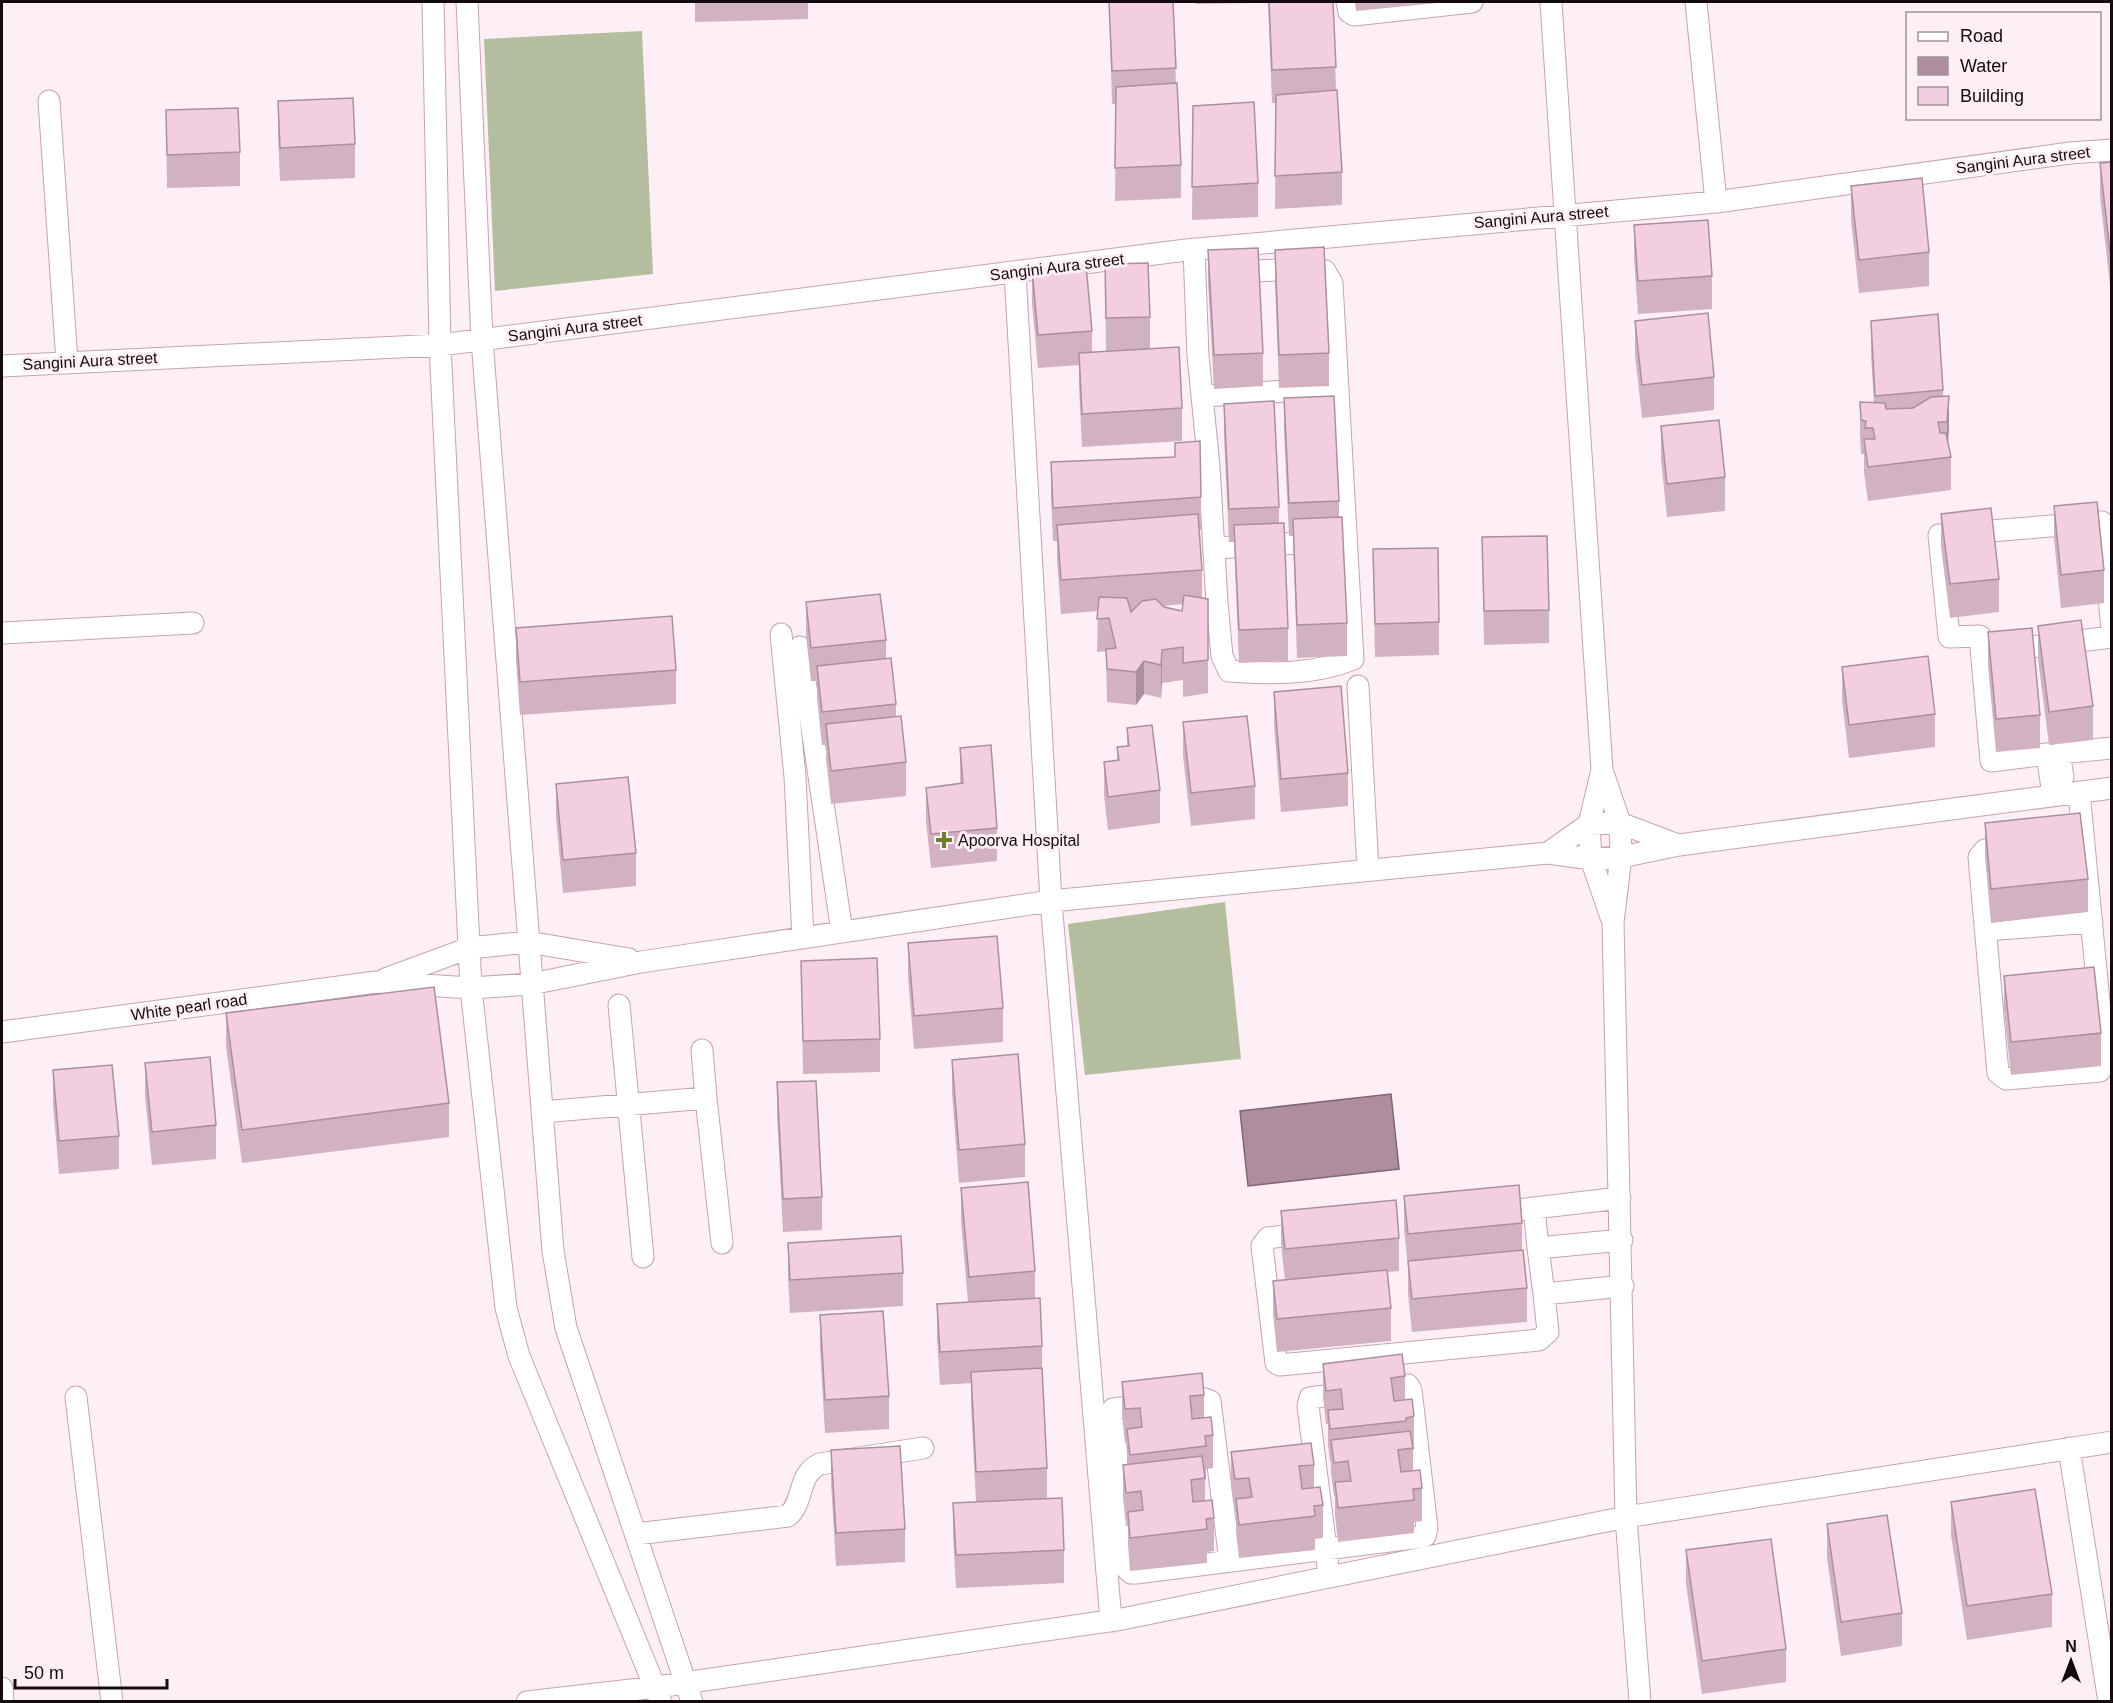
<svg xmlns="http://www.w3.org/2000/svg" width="2113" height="1703" viewBox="0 0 2113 1703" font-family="Helvetica,sans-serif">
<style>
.forest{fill:#b4be9e}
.water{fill:#ae8e9e;stroke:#806674;stroke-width:1.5}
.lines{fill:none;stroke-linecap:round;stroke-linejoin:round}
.minor-casing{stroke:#c5a2b4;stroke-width:23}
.minor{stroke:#fff;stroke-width:21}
.wall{fill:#d1b1c2;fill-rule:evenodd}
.shaded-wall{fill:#aa909e}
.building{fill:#f3cee1;stroke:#aa909e;stroke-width:1.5}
.poi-dot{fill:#6d7f2f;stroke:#feeff7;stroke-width:2}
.labels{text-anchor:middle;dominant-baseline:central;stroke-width:6;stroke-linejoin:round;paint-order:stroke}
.street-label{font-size:16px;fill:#160a11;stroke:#feeff7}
.poi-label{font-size:16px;fill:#160a11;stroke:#feeff7;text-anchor:start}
</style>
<rect width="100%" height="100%" fill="#feeff7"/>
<!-- forest -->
<path class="forest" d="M642 31 653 274 495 291 484 39Z
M1225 902 1241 1059 1085 1075 1068 924Z"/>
<!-- water -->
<path class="water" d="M1391 1094 1399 1169 1248 1186 1240 1111Z"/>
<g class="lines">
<defs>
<path id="minor" d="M433 2 440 345 471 988 506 1308 519 1356 661 1702
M467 2 482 340 553 1251 566 1328 692 1702
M1347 2 1349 12 1354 15 1472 2
M1551 2 1602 770 1620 823 1621 857 1613 922 1626 1517 1640 1702
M1696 2 1716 202
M49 101 67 362
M1194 249 1198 356 1209 466 1217 603 1222 656 1229 671C1270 674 1315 675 1353 659L1332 283 1325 271 1298 269
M1015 272 1051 901 1111 1621
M1230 272 1278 270
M2 366 440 345 1186 250 1716 202 2070 153 2112 150
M1203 396 1338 388
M1215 548 1319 542
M2 633 193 623
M781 634 795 777 803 938
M800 647 842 932
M2006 650 2112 637
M1358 686 1368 870
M1602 770 1589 824 1591 859 1611 917
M2063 777 2059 753 2112 748
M2053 795 2047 754 1991 761 1980 636 1949 637 1939 535 2102 522 2112 629
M2012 846 1985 850 1979 857 1998 1073 2006 1079 2100 1071 2105 1064 2079 792
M1548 853 1589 824 1620 823 1678 845
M1986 930 2092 922
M385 979 469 948 528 942 629 959
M619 1005 643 1257
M2 1032 376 982 471 988 531 984 641 962 1051 901 1548 853 1591 859 1621 857 1679 845 2112 788
M702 1050 706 1098
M542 1112 706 1098 722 1243
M1534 1208 1620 1198
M1494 1213 1534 1208 1538 1248 1622 1240
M1308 1233 1268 1238 1262 1246 1276 1363 1280 1365 1539 1340 1548 1332 1544 1294 1623 1286
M1538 1248 1544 1294
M76 1397 112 1702
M2069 1448 2109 1702
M636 1534 788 1516C805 1501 797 1474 820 1464L923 1448
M1230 1561 1210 1401 1201 1398 1113 1409 1125 1567 1131 1573H1136C1231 1561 1326 1549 1421 1537L1425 1536 1427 1528 1411 1390 1408 1385 1310 1398 1308 1406 1326 1549 1329 1577
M2 1688 3 1702
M527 1702 657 1687 1122 1619 1626 1517 2112 1442"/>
</defs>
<!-- minor casing -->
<use href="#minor" class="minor-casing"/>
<!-- minor -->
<use href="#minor" class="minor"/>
</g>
<!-- wall -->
<path class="wall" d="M695 2H808V19L695 22Z
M1109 2H1173L1176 83 1181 165V198L1115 201 1116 104H1112Z
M1196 2H1252V3L1196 4Z
M1268 2H1333L1336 90 1342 172V205L1275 209 1276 103H1272Z
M1355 2H1448L1356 11Z
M278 101 355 144V178L280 181 278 134Z
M1193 106 1258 183V217L1192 220Z
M166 110 240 152V186L167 188Z
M2112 162V303L2100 196V163Z
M1851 186 1929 252V286L1859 293 1851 220Z
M1634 225 1712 276V309L1638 314 1634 258Z
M1208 250 1263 353V386L1214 389 1208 283Z
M1275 250 1329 353V386L1279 388 1275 283Z
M1105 264 1150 317V349L1182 408V441L1082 447 1079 387V365L1038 368 1032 303V270L1092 331V353L1106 352Z
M1635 321 1714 377V410L1642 418 1635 354Z
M1871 321 1943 390V396L1949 429 1948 443 1951 457V490L1868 501 1864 472V454H1861L1860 436V402L1874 403 1871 355Z
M1284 398 1339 501V517L1347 623V656L1297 658 1293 536H1289L1284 431Z
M1224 404 1279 507V523L1288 628V661L1239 663 1234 542H1229L1224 437Z
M1661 426 1725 477V511L1667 517 1661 460Z
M1051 462 1201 497V530H1199L1202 570V598L1208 599V693L1183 697V680L1162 683 1161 698 1144 694 1136 705 1107 702 1106 651 1097 652 1098 611 1061 614 1057 558V541H1053L1051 496ZM1183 604 1182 611 1163 606Z
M2054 506 2104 570V603L2061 608 2054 539Z
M1941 514 1999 579V612L1950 618 1941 547Z
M1482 537 1549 610V643L1484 645Z
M1373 549 1439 622V655L1375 657Z
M806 602 886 640V658L896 704V717L906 762V796L831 804 826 758V745H822L817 699V681H811L806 635Z
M2038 626 2093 706V740L2049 745 2038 659Z
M516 628 676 670V704L520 715 516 661Z
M1988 632 2040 715V748L1996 752 1988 666Z
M1842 667 1935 714V747L1849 758 1842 700Z
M1274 692 1348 773V806L1281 812 1274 725Z
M1183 722 1255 786V819L1191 826 1183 756Z
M1127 728 1160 790V823L1108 830 1104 795V762L1117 760V747L1127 746Z
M960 748 997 828V861L931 868 926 821V788L960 784Z
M556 784 636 853V886L563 893 556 817Z
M1985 823 2088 879V912L1991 923 1985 857Z
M908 943 1003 1008V1042L914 1049 908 977Z
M801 961 880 1039V1072L803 1074Z
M2004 976 2101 1033V1066L2011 1075 2004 1009Z
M226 1013 449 1103V1137L242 1163 226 1046Z
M952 1060 1025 1144V1177L959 1183 952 1093Z
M145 1063 216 1125V1159L152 1165 145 1096Z
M53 1070 119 1136V1169L59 1174 53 1104Z
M777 1082 822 1197V1230L783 1232 777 1115Z
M961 1188 1035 1271V1299L1042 1346V1379L1047 1468V1498L1064 1550V1583L956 1588 953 1536V1503L976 1502 971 1405V1383L940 1385 937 1337V1304L968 1302 961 1221Z
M1404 1196 1522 1223V1250L1527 1288V1322L1412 1332 1408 1294V1267L1404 1229Z
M1281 1211 1399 1238V1271L1388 1272 1391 1308V1341L1277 1352 1273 1314V1281L1285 1280 1281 1244Z
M788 1243 903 1273V1306L790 1313 788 1277Z
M820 1315 889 1396V1429L825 1433 820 1348Z
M1323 1364 1405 1376V1400L1414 1416V1450H1413V1471L1422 1488V1521L1414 1522V1533L1338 1542 1335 1515V1496H1334L1331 1473V1462H1330L1328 1444V1424H1326L1323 1397Z
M1122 1382 1204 1395V1418L1213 1435V1468L1206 1469V1480H1205V1501L1214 1518V1551L1207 1552V1563L1130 1571 1128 1545V1526H1126L1123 1498V1465H1127V1443H1125L1122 1415Z
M831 1450 905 1529V1562L836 1566 831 1483Z
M1231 1452 1314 1465V1488L1323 1505V1538L1315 1539V1550L1239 1558 1236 1532V1512H1235L1231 1485Z
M1951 1502 2052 1594V1627L1967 1640 1951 1535Z
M1827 1524 1902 1613V1646L1841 1656 1827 1558Z
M1686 1550 1786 1649V1682L1702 1694 1686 1584Z"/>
<!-- shaded-wall -->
<path class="shaded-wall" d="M1949 396V429L1947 455V422Z
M1162 650V683L1161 698V665Z
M1144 661V694L1136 705V672Z"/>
<!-- building -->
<path class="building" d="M1109 2H1173L1176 68 1112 71Z
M1269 2H1333L1336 67 1272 70Z
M1177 83 1181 165 1115 168 1116 87Z
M1337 90 1342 172 1275 176 1276 95Z
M353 98 355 144 280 148 278 101Z
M1254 102 1258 183 1192 187 1193 106Z
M238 108 240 152 167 155 166 110Z
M2112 162V270L2100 163Z
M1922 178 1929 252 1859 260 1851 186Z
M1708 220 1712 276 1638 281 1634 225Z
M1324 247 1329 353 1279 355 1275 250Z
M1258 248 1263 353 1214 355 1208 250Z
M1148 263 1150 317 1106 318 1105 264Z
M1086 265 1092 331 1038 335 1032 270Z
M1708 313 1714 377 1642 385 1635 321Z
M1938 314 1943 390 1875 396 1871 321Z
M1179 347 1182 408 1082 414 1079 353Z
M1334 396 1339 501 1289 503 1284 398Z
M1949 396 1947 422H1938L1940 433H1946L1951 457 1868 467 1864 439H1875L1873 428H1865L1866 421 1861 420 1860 402 1885 403 1886 409 1913 408 1931 397Z
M1274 401 1279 507 1229 509 1224 404Z
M1719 420 1725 477 1667 484 1661 426Z
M1200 441 1201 497 1053 508 1051 462 1175 457V443Z
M2097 502 2104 570 2061 575 2054 506Z
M1991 508 1999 579 1950 584 1941 514Z
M1198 514 1202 570 1061 580 1057 525Z
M1342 517 1347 623 1297 625 1293 519Z
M1284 523 1288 628 1239 630 1234 525Z
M1547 536 1549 610 1484 611 1482 537Z
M1438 548 1439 622 1375 624 1373 549Z
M880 594 886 640 811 648 806 602Z
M1184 595 1208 599V660L1183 663V647L1162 650 1161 665 1144 661 1136 672 1107 669 1106 649 1116 648 1109 618 1097 619 1099 597 1127 598 1131 612 1142 601 1156 599 1164 607 1182 611Z
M672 616 676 670 520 682 516 628Z
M2081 620 2093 706 2049 712 2038 626Z
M2032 628 2040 715 1996 719 1988 632Z
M1928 656 1935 714 1849 725 1842 667Z
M891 658 896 704 822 712 817 666Z
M1341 686 1348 773 1281 779 1274 692Z
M901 716 906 762 831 771 826 724Z
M1247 716 1255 786 1191 793 1183 722Z
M1152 725 1160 790 1108 797 1104 762 1119 760 1117 747 1129 746 1127 728Z
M991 745 997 828 931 834 926 788 963 783 960 748Z
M628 777 636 853 563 860 556 784Z
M2080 813 2088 879 1991 889 1985 823Z
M997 936 1003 1008 914 1016 908 943Z
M877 958 880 1039 803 1041 801 961Z
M2094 967 2101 1033 2011 1042 2004 976Z
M434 987 449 1103 242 1130 226 1013Z
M1018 1054 1025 1144 959 1150 952 1060Z
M210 1057 216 1125 152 1132 145 1063Z
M112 1065 119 1136 59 1141 53 1070Z
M816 1081 822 1197 783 1199 777 1082Z
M1028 1182 1035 1271 969 1277 961 1188Z
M1519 1185 1522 1223 1408 1234 1404 1196Z
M1396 1200 1399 1238 1285 1249 1281 1211Z
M901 1236 903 1273 790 1280 788 1243Z
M1523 1250 1527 1288 1412 1299 1408 1261Z
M1387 1270 1391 1308 1277 1319 1273 1281Z
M1040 1298 1042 1346 940 1352 937 1304Z
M883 1311 889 1396 825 1400 820 1315Z
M1402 1354 1405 1376 1391 1378 1394 1401 1412 1399 1414 1416 1406 1418V1421L1330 1429 1328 1410 1343 1409 1341 1389 1326 1391 1323 1364Z
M1042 1368 1047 1468 976 1472 971 1372Z
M1202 1373 1204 1395 1190 1396 1192 1419 1211 1417 1213 1435 1205 1436 1206 1446 1130 1455 1127 1429 1142 1427 1140 1408 1125 1409 1122 1382Z
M1410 1431 1413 1448 1398 1450 1401 1472 1420 1470 1422 1488 1413 1489 1414 1500 1338 1508 1335 1482 1351 1481 1348 1461 1334 1463 1331 1440Z
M1311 1443 1314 1465 1299 1466 1302 1489 1320 1487 1323 1505 1314 1506 1315 1516 1239 1525 1236 1499 1252 1497 1249 1478 1235 1479 1231 1452Z
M900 1446 905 1529 836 1533 831 1450Z
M1202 1456 1205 1478 1191 1480 1193 1502 1212 1500 1214 1518 1206 1519 1207 1529 1130 1538 1128 1512 1143 1510 1141 1491 1126 1493 1123 1465Z
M2035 1489 2052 1594 1967 1606 1951 1502Z
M1062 1498 1064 1550 956 1555 953 1503Z
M1887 1515 1902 1613 1841 1622 1827 1524Z
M1771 1539 1786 1649 1702 1661 1686 1550Z"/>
<!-- markers -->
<path class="poi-dot" d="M941 831h6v6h6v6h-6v6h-6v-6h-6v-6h6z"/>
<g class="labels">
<!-- street labels -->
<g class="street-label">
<text transform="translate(2023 160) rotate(-7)">Sangini Aura street</text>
<text transform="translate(1541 217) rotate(-5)">Sangini Aura street</text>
<text transform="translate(1057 267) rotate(-7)">Sangini Aura street</text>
<text transform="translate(575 328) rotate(-7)">Sangini Aura street</text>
<text transform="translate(90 361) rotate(-3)">Sangini Aura street</text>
<text transform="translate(189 1007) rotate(-8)">White pearl road</text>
</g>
<!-- poi labels -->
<g class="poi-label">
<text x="958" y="840">Apoorva Hospital</text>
</g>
</g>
<!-- border -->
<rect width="2113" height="1703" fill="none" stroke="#160a11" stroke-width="6"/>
<!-- legend -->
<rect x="1906" y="12" width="195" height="108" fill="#feeff7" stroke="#a1939b" stroke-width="1.5"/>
<rect x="1918" y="32" width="30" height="9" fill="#ffffff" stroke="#a1939b" stroke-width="1.5"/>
<text x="1960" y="42" font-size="18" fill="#160a11">Road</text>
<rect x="1918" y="57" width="30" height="18" fill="#ae8e9e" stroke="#a1939b" stroke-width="1.5"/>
<text x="1960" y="72" font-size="18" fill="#160a11">Water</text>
<rect x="1918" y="87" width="30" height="18" fill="#f3cee1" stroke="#a1939b" stroke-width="1.5"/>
<text x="1960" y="102" font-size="18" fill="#160a11">Building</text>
<!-- north arrow -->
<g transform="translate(2071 1661)" stroke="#feeff7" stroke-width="4.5" paint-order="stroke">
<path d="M0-4.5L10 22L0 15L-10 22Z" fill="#160a11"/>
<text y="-9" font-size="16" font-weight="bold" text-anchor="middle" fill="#160a11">N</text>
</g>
<!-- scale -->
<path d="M15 1679v9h152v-9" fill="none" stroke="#160a11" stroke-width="3"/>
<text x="24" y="1679" font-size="18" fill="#160a11" stroke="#feeff7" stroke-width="4.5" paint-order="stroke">50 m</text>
</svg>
